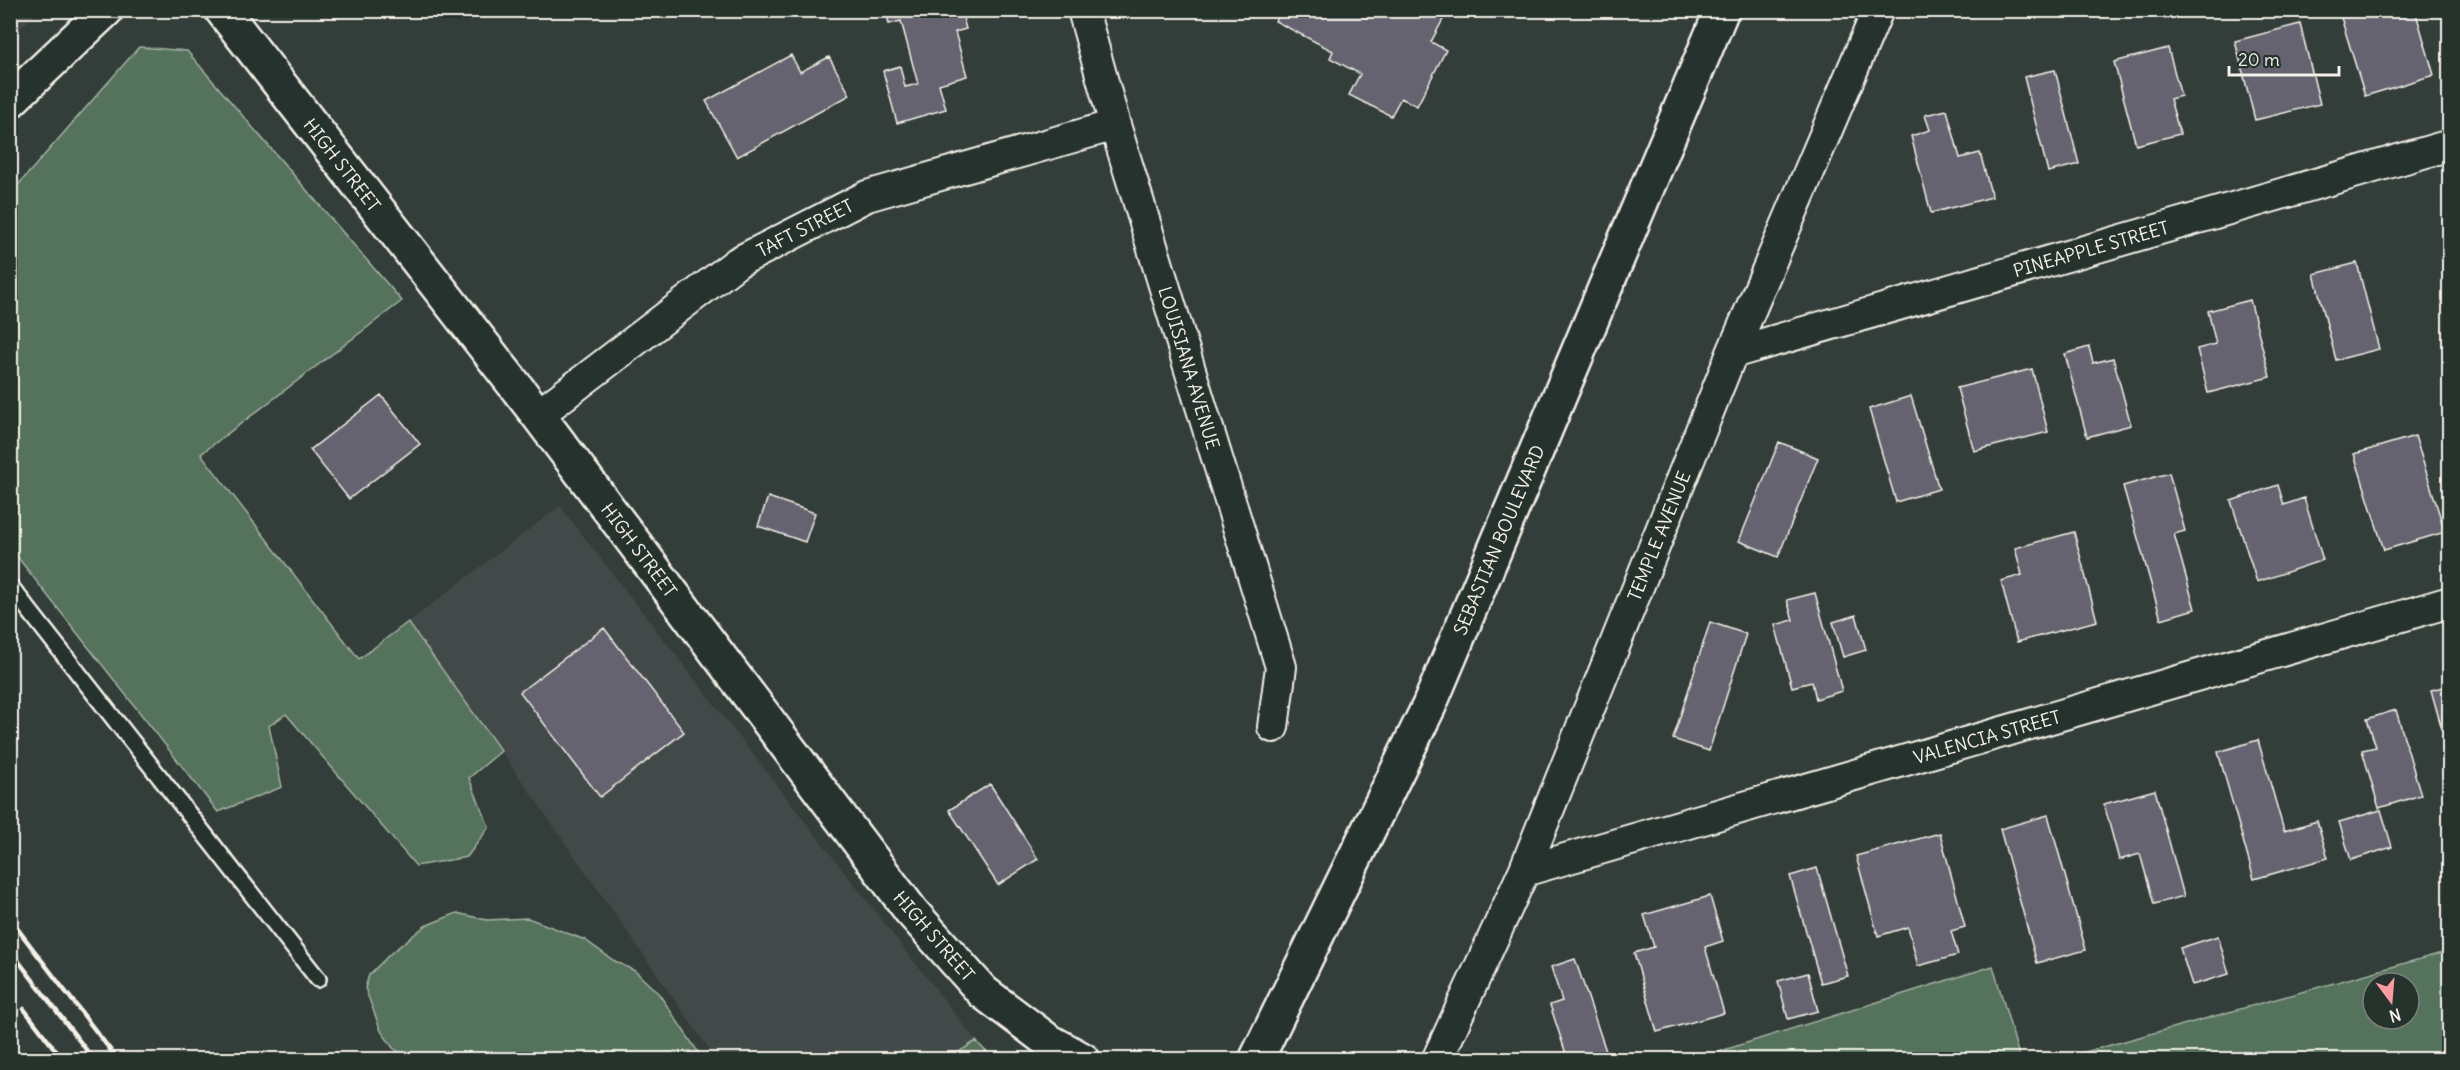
<svg xmlns="http://www.w3.org/2000/svg" width="2460" height="1070" viewBox="0 0 2460 1070" font-family="Delius,sans-serif">
<style>
.built{fill:#42494a}
.green{fill:#55735b;stroke:#a4b2a2;stroke-width:1.5;fill-rule:evenodd}
.building{fill:#656470;stroke:#f4f1e8;stroke-width:1.5}
.lines{fill:none;stroke-linecap:round;stroke-linejoin:round}
.service-casing{stroke:#f4f1e8;stroke-width:20}
.minor-casing{stroke:#f4f1e8;stroke-width:34}
.tertiary-casing{stroke:#f4f1e8;stroke-width:38}
.secondary-casing{stroke:#f4f1e8;stroke-width:38}
.service{stroke:#26332d;stroke-width:15}
.minor{stroke:#26332d;stroke-width:30}
.tertiary{stroke:#26332d;stroke-width:33}
.secondary{stroke:#26332d;stroke-width:33}
.rail{stroke:#f4f1e8;stroke-width:4.5}
.labels{text-anchor:middle;dominant-baseline:central;stroke-width:4.5;stroke-linejoin:round;paint-order:stroke}
.street-label{font-size:18px;fill:#f4f1e8;stroke:#26332d}
</style>
<rect width="100%" height="100%" fill="#333d3a"/>
<filter id="ink" filterUnits="userSpaceOnUse"><feTurbulence type="fractalNoise" baseFrequency=".0167" numOctaves="2"/><feDisplacementMap in="SourceGraphic" scale="12" xChannelSelector="R" yChannelSelector="G"/><feConvolveMatrix kernelMatrix="1 2 1 2 8 2 1 2 1" color-interpolation-filters="sRGB"/></filter>
<g filter="url(#ink)">
<!-- built -->
<path class="built" d="M11 10 38 11 11 38 10 11Z
M560 506 976 1041 947 1059H716L501 751 408 622Z"/>
<!-- green -->
<path class="green" d="M139 47 187 51 402 301 201 454 359 659 408 622 501 751 469 778 489 827 467 857 416 866 286 714 269 726 282 787 218 812 11 549V193Z
M457 913 487 920 528 918 585 940 613 960 635 971 659 994 700 1055 705 1059H409L393 1048 381 1031 365 988 369 975 391 953 425 926Z
M2449 951V1059H2060ZM2373 983H2409V1019H2373Z
M1993 966 2020 1059H1695Z
M976 1041 993 1059H947H948Z"/>
<!-- building -->
<path class="building" d="M886 10H961L966 29 955 32 967 76 939 84 946 109 897 123 883 71 900 66 905 87 918 84 901 21 889 24Z
M1281 10H1448L1431 42 1446 50 1417 106 1401 98 1391 116 1349 95 1360 74 1330 58 1333 51 1275 21Z
M2415 10 2434 75 2365 96 2339 11Z
M2300 24 2320 104 2255 120 2235 41Z
M2168 48 2181 96 2170 99 2180 134 2136 145 2114 62Z
M791 55 800 72 829 57 850 95 737 157 706 101Z
M2055 70 2079 164 2048 172 2024 77Z
M1947 110 1960 158 1980 153 1992 197 1931 213 1911 136 1930 130 1925 115Z
M2357 263 2379 349 2336 360 2314 274Z
M2250 300 2270 377 2208 393 2197 349 2216 344 2208 311Z
M2089 347 2093 363 2113 358 2131 425 2087 437 2065 354Z
M2032 369 2048 432 1974 451 1957 388Z
M381 395 420 444 349 499 310 450Z
M1911 396 1939 489 1896 502 1869 409Z
M2415 436 2445 532 2384 550 2354 454Z
M1779 442 1818 458 1778 557 1739 541Z
M2169 473 2185 531 2174 534 2195 609 2161 619 2123 486Z
M2278 485 2284 505 2304 498 2323 560 2257 582 2231 501Z
M768 497 815 513 805 542 758 526Z
M2074 532 2097 621 2017 642 2001 581 2022 575 2015 548Z
M1815 593 1842 691 1816 699 1812 682 1792 687 1775 625 1793 620 1787 600Z
M1856 615 1866 650 1843 657 1833 622Z
M1710 622 1746 634 1709 751 1673 739Z
M604 628 684 732 600 797 520 692Z
M2450 685V758L2431 690Z
M2396 710 2421 795 2379 808 2362 750 2376 747 2367 719Z
M2258 740 2284 831 2317 821 2328 858 2254 879 2218 752Z
M990 784 1038 859 998 885 949 810Z
M2155 790 2184 896 2154 904 2140 854 2119 860 2104 804Z
M2381 810 2392 847 2351 860 2339 822Z
M2048 815 2086 950 2037 963 2000 829Z
M1940 833 1965 927 1951 931 1958 955 1918 966 1908 927 1878 936 1856 856Z
M1817 868 1848 976 1821 983 1790 876Z
M1710 896 1723 941 1705 947 1724 1013 1657 1032 1634 953 1654 947 1644 915Z
M2218 936 2229 974 2192 985 2180 948Z
M1575 959 1609 1060H1568L1550 1005 1562 1001 1551 967Z
M1808 973 1818 1011 1788 1019 1778 981Z"/>
<g class="lines">
<defs>
<path id="service" d="M10 586 318 979"/>
<path id="minor" d="M1083 10 1115 125 1281 667 1273 727
M1732 353 2450 145
M538 415 738 262 867 196 1115 125
M1524 871 2450 602
M1437 1060 1524 871 1732 353 1878 10"/>
<path id="tertiary" d="M222 10 538 415 911 911 983 992 1047 1040 1083 1060"/>
<path id="secondary" d="M10 101 106 10
M1256 1060 1429 706 1722 10"/>
</defs>
<!-- service casing -->
<use href="#service" class="service-casing"/>
<!-- minor casing -->
<use href="#minor" class="minor-casing"/>
<!-- tertiary casing -->
<use href="#tertiary" class="tertiary-casing"/>
<!-- secondary casing -->
<use href="#secondary" class="secondary-casing"/>
<!-- service -->
<use href="#service" class="service"/>
<!-- minor -->
<use href="#minor" class="minor"/>
<!-- tertiary -->
<use href="#tertiary" class="tertiary"/>
<!-- secondary -->
<use href="#secondary" class="secondary"/>
<!-- rail -->
<path class="rail" d="M10 919 118 1060
M10 950 94 1060
M24 1009 63 1060"/>
</g>
</g>
<g class="labels">
<!-- street labels -->
<g class="street-label">
<text transform="translate(342 165) rotate(52)">HIGH STREET</text>
<text transform="translate(805 228) rotate(-27)">TAFT STREET</text>
<text transform="translate(2091 249) rotate(-16)">PINEAPPLE STREET</text>
<text transform="translate(1189 368) rotate(73)">LOUISIANA AVENUE</text>
<text transform="translate(1659 536) rotate(-68)">TEMPLE AVENUE</text>
<text transform="translate(1499 540) rotate(-67)">SEBASTIAN BOULEVARD</text>
<text transform="translate(639 550) rotate(53)">HIGH STREET</text>
<text transform="translate(1987 737) rotate(-16)">VALENCIA STREET</text>
<text transform="translate(934 936) rotate(49)">HIGH STREET</text>
</g>
</g>
<!-- margin -->
<rect width="2460" height="1070" fill="none" stroke="#26332d" stroke-width="36"/>
<rect x="18" y="18" width="2424" height="1034" fill="none" stroke="#f4f1e8" stroke-width="2" filter="url(#ink)"/>
<!-- north arrow -->
<g transform="translate(2391 1001) rotate(164)"><circle r="28" fill="#26332d" stroke="#787f78" stroke-width="1.5"/>
<path d="M0-4.5L10 22L0 15L-10 22Z" fill="#ff9aa2"/>
<text y="-9" font-size="16" font-weight="bold" text-anchor="middle" fill="#f4f1e8">N</text>
</g>
<!-- scale -->
<path d="M2229 66v9h110v-9" fill="none" stroke="#f4f1e8" stroke-width="3"/>
<text x="2238" y="66" font-size="18" fill="#f4f1e8" stroke="#26332d" stroke-width="4.5" paint-order="stroke">20 m</text>
</svg>
